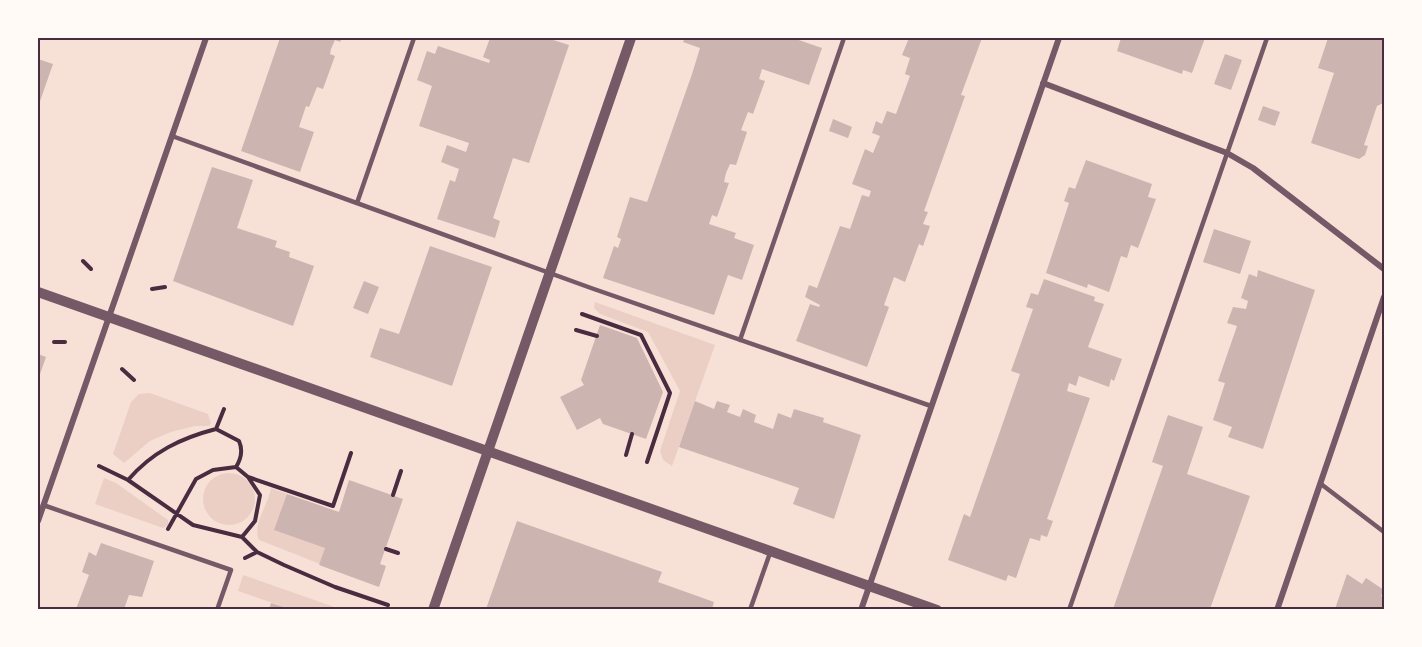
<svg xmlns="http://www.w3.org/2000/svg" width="1422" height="647" viewBox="0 0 1422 647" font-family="Rubik,sans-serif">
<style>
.green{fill:#ebcfc5}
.building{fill:#ccb4b1}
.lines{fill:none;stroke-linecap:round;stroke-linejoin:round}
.path{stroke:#4a2c40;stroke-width:4}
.service{stroke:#755966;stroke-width:4.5}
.minor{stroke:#755966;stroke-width:6}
.tertiary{stroke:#755966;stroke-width:10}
.neatline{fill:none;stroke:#4a2c40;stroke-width:2}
</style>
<rect width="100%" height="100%" fill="#f7e1d7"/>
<!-- green -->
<path class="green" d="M595 302 715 345 672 466 663 460 660 451 680 391 648 332 600 314 594 308Z
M150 393 208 414 211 423 209 426H195L171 432 150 441 124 463 113 454 131 402 139 394Z
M203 499a26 26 0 1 1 52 0a26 26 0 1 1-52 0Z
M104 478 116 483 168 520V525L163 528 95 504Z
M271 488 287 494 325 548 320 564 259 540C252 524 268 506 271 488Z
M243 575 340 609H290L238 591Z"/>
<!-- building -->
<path class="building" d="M280 38H342L340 42 335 40 331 49 330 54 335 56 323 89 317 87 309 107 306 106 299 127 314 132 300 172 241 151Z
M490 38H547L569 45 529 163 513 158 493 218 500 221 495 238 437 219 450 180 455 182 459 169 441 162 447 145 466 152 469 143 419 126 432 86 417 80 427 51 435 54 438 46 489 63 490 60 483 57Z
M685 38H793L822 48 809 85 762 69 759 79 765 81 753 114 748 112 741 130 747 132 736 165 730 164 726 173 724 182 729 183 717 217 712 215 709 224 736 233 734 238 754 245 742 280 728 275 714 315 603 278 614 246 618 248 621 239 617 237 630 197 647 202 692 74 700 48 683 42Z
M909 38H982L961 95 965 96 924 211 928 212 923 224 930 226 923 246 919 244 905 282 894 277 884 305 889 307 867 367 796 341 810 304 819 307 820 305 805 297 809 285 817 288 840 226 850 229 862 195 869 197 871 191 852 184 865 149 873 153 880 136 872 133 876 121 882 124 887 111 896 114 910 76 905 74 910 58 902 55Z
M1121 38H1205L1192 73 1183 70 1182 74 1117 51Z
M1328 38H1384V98L1383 103 1377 106 1364 145 1368 146 1365 155 1359 159 1311 143 1334 73 1318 68Z
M1225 54 1242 60 1231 90 1214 84Z
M38 59 53 64 38 107Z
M1263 106 1280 112 1275 126 1258 120Z
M833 119 852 127 848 138 829 131Z
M1086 160 1152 184 1148 197 1156 199 1138 248 1131 245 1127 258 1121 256 1109 292 1088 284 1087 288 1046 273 1069 203 1064 201 1069 187 1075 189Z
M212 167 253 180 237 228 277 241 275 247 290 252 289 257 314 266 293 326 173 281Z
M1214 229 1251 241 1240 274 1203 262Z
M430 246 492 267 452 386 370 357 380 328 399 334Z
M1258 270 1315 290 1263 449 1228 437 1232 427 1213 420 1225 383 1218 381 1237 326 1227 323 1233 307 1246 309 1248 301 1241 298 1249 274 1257 277Z
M1044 279 1095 297 1094 301 1104 304 1088 347 1122 359 1114 381 1111 379 1109 387 1079 376 1076 386 1069 383 1067 391 1090 398 1047 519 1053 521 1047 537 1041 535 1040 541 1030 538 1016 578 1008 575 1006 581 948 560 964 514 970 517 1020 374 1011 371 1033 309 1026 307 1031 293 1038 295Z
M364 281 379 287 368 314 353 308Z
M600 325 637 338 663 392 646 439 603 424 600 418 577 430 560 397 584 385 581 380Z
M38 354 46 357 38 380Z
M695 401 714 409 717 401 730 405 727 412 740 417 743 409 756 415 754 422 773 429 778 413 791 418 794 409 824 418 823 422 861 435 834 519 793 504 799 488 679 447Z
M1168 415 1203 427 1187 474 1250 496 1210 609H1113L1163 466 1152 462Z
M349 480 403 499 380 564 386 566 379 587 319 565 325 548 274 530 287 494 339 512Z
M517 521 662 572 658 582 714 602 712 609H486Z
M101 543 154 561 142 597 129 595 124 609H76L89 575 82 572 89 552 96 556Z
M1347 574 1362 584 1366 578 1384 590 1381 596 1384 598V609H1335Z
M271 603 290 609H269Z"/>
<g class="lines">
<!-- path -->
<path class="path" d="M83 261 91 269
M152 289 165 287
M582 314 641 335 670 393 647 462
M576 330 597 336
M54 342H65
M122 369 134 380
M626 455 632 434
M99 466 128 480C152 452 181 438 216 429L224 409
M236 467 248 477 260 495 255 521 242 537
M248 477 333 506 351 453
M128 480 193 525 242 537 257 552 284 565 335 587 388 605
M393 495 401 471
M168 529 196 479 213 470 236 467C241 459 243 450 239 441L216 429
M386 549 398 553
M245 558 257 552"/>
<!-- service -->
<path class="service" d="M172 136 591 288 931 406
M357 203 414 38
M740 340 844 38
M1321 484 1384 532
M43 505 231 570 217 610
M750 610 770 553
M1069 610 1267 38"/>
<!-- minor -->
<path class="minor" d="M1043 83 1227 153 1253 168 1384 269
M38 521 206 38
M861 610 1059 38
M1277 610 1384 297"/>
<!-- tertiary -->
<path class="tertiary" d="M38 292 937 610
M433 610 631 38"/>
</g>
<!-- border -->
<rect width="1422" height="647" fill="none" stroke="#fffaf5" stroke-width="78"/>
<rect x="39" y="39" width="1344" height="569" class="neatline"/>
</svg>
